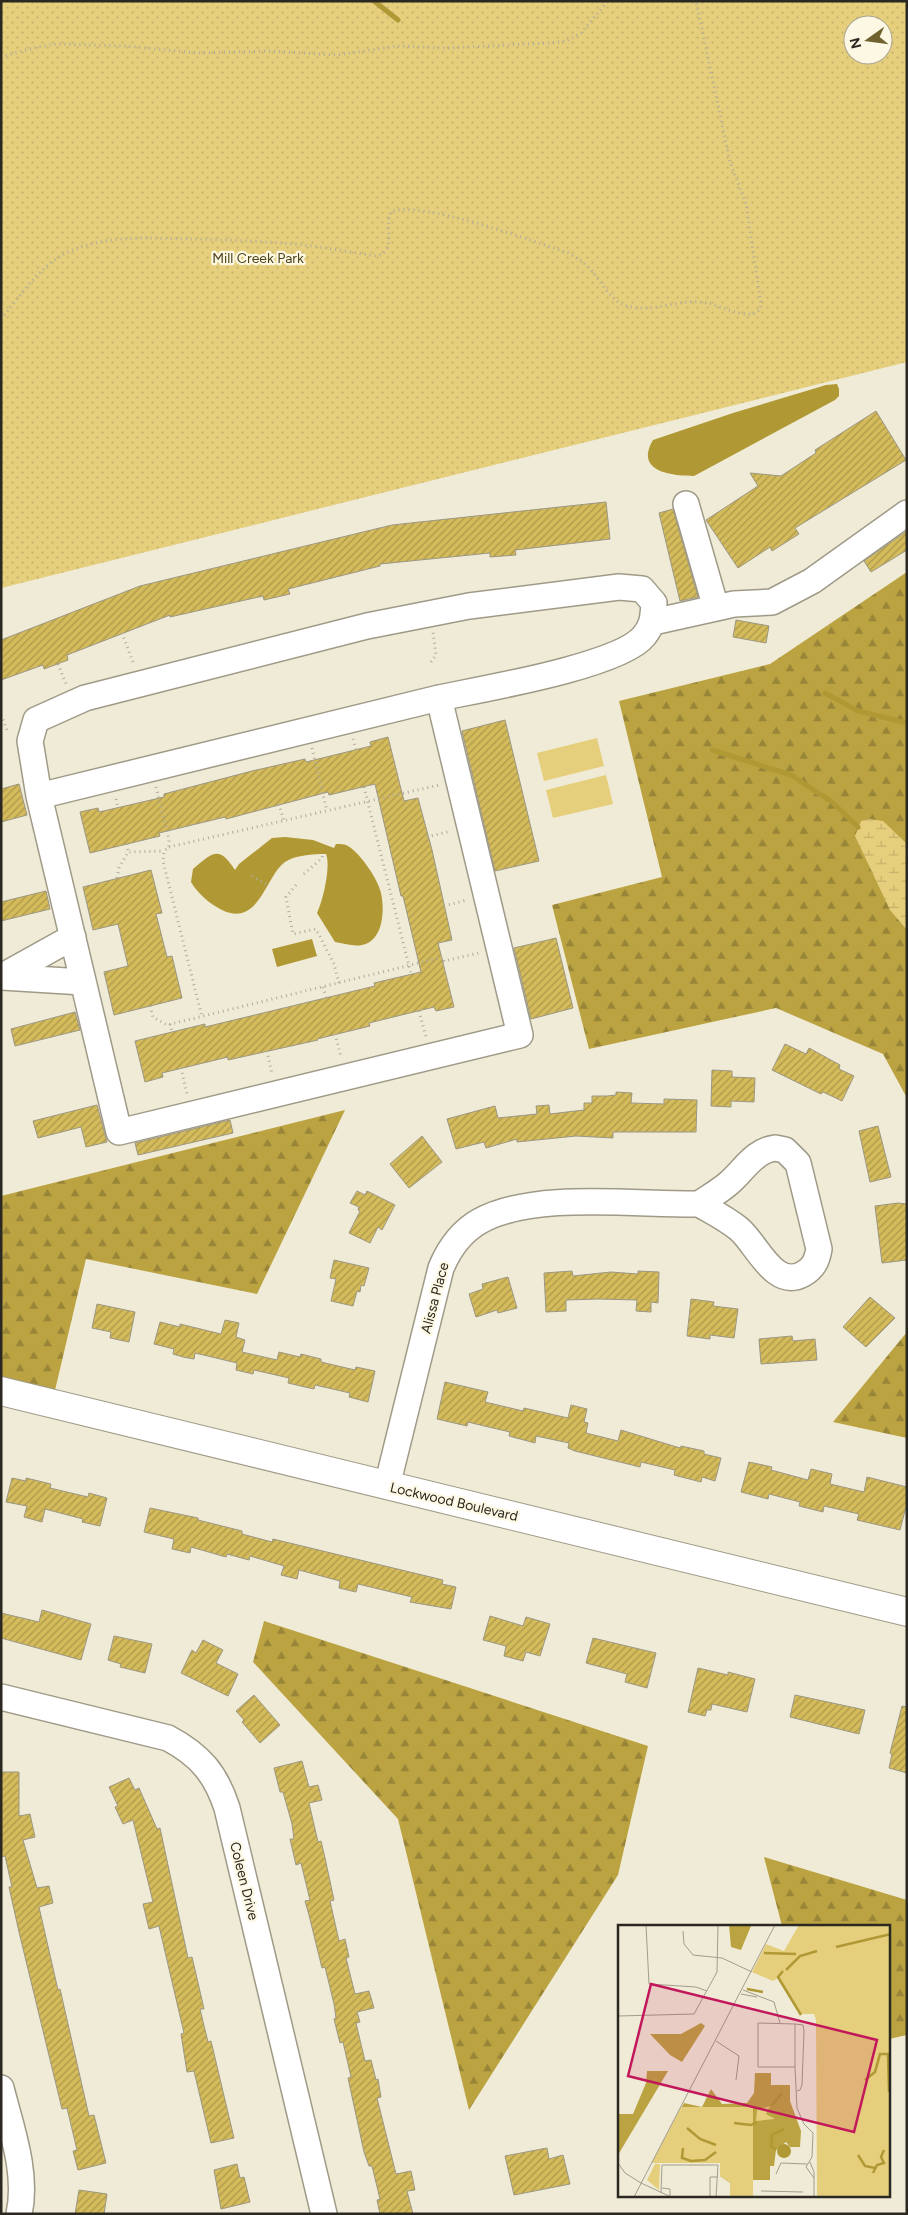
<svg xmlns="http://www.w3.org/2000/svg" width="908" height="2215" viewBox="0 0 908 2215" font-family="Figtree,sans-serif">
<style>
.grass{fill:#e5cf7c}
.forest{fill:url(#forest-firs)}
.wetland{fill:url(#wetland-marsh)}
.park{fill:url(#park-dots);fill-rule:evenodd}
.water{fill:#b09835}
.lines{fill:none;stroke-linecap:round;stroke-linejoin:round}
.stream{stroke:#b09835;stroke-width:5}
.building{fill:url(#building-hatch);stroke:#9c9784}
.minor-casing{stroke:#9f9a87;stroke-width:28}
.major-casing{stroke:#9f9a87;stroke-width:30}
.path{stroke:#b1ad9c;stroke-width:3;stroke-dasharray:1 4;stroke-linecap:butt}
.minor{stroke:#fff;stroke-width:25}
.major{stroke:#fff;stroke-width:28}
.labels{text-anchor:middle;dominant-baseline:central;stroke-width:4.5;stroke-linejoin:round;paint-order:stroke}
.park-label{font-size:14px;fill:#4c4219;stroke:#fdf8e3}
.street-label{font-size:14px;fill:#2a2821;stroke:#fdf8e3}
.inset-river{fill:none;stroke:#b09835;stroke-width:2.5}
.inset-road{fill:none;stroke:#a19d8e;stroke-width:1}
.view{fill:#c2185b;fill-opacity:0.15;stroke:#c2185b;stroke-width:2.5}
.inset-edge{fill:none;stroke:#2a2821;stroke-width:2.5}
</style>
<defs>
<pattern id="forest-firs" width="22" height="20" patternUnits="userSpaceOnUse" patternTransform="scale(1.25)"><rect width="22" height="20" fill="#bba342"/><path d="M5 1l3.5 6h-7zM16 11l3.5 6h-7z" fill="#988537"/></pattern>
<pattern id="wetland-marsh" width="20" height="14" patternUnits="userSpaceOnUse" patternTransform="scale(1.25)"><rect width="20" height="14" fill="#e5cf7c"/><path d="M1 5h8M5 5V1M11 12h8M15 12V8" fill="none" stroke="#c5b26b"/></pattern>
<pattern id="park-dots" width="8" height="8" patternUnits="userSpaceOnUse" patternTransform="scale(1.25)"><rect width="8" height="8" fill="#e5cf7c"/><path d="M2 2h.1M6 6h.1" fill="none" stroke="#c5b26b" stroke-width="1.8" stroke-linecap="round"/></pattern>
<pattern id="building-hatch" width="6" height="6" patternUnits="userSpaceOnUse" patternTransform="scale(1.25)"><rect width="6" height="6" fill="#d4bb5b"/><path d="M-1 1l2-2M0 6l6-6M5 7l2-2" fill="none" stroke="#ac984b"/></pattern>
</defs>
<rect width="100%" height="100%" fill="#f0ebd6"/>
<!-- grass -->
<path class="grass" d="M597 738 604 766 544 781 537 753Z
M606 775 613 804 553 818 546 790Z"/>
<!-- forest -->
<path class="forest" d="M907 572V1098L883 1054 776 1008 589 1049 552 905 662 877 619 701 770 664Z
M345 1110 257 1294 86 1259 52 1403 1 1391V1196Z
M907 1332V1438L833 1422Z
M264 1621 648 1746 618 1875 469 2110 398 1819 253 1662Z
M764 1857 907 1900V2035L889 2039V1926H782Z"/>
<!-- wetland -->
<path class="wetland" d="M870 819 883 821 907 844V930L890 910 855 836 861 821Z"/>
<!-- park -->
<path class="park" d="M1 1H907V362L1 588ZM853 25H883V55H853Z"/>
<!-- water -->
<path class="water" d="M837 384 839 389V396L835 400 694 476C672 476 634 472 653 440L733 413 826 385Z
M285 837 313 840 334 848 336 844C340 844 345 844 348 846 360 853 378 879 381 893 385 911 383 941 362 945 353 947 343 943 335 942L317 913C323 901 331 866 326 854 313 854 295 855 285 862 266 875 259 928 222 910 210 904 198 894 191 882L193 869C213 852 219 845 235 870L239 864 272 838Z
M312 939 317 956 277 967 272 949Z"/>
<g class="lines">
<!-- stream -->
<path class="stream" d="M374 1 398 20
M825 693 858 711 907 723
M712 750 791 775 832 802 858 827"/>
</g>
<!-- building -->
<path class="building" d="M876 411 906 460 795 528 799 534 772 551 770 547 738 568 706 520 758 486 750 473 781 476 816 453 815 450Z
M606 502 610 539 515 550 516 555 490 557V553L380 564V566L288 589 290 594 264 600 263 596 170 617V615L67 655 68 660 44 669 43 665 1 680V640L140 586 392 525Z
M673 509 698 597 680 601 659 513Z
M907 531V550L871 572 864 561Z
M736 620 769 626 766 643 733 637Z
M505 720 539 861 495 871 462 731Z
M388 737 404 801 418 798 432 850 452 940 438 943 454 1007 436 1011 434 1007 369 1023 370 1026 317 1039 318 1040 228 1060V1057L162 1073 163 1077 145 1082 135 1041 205 1024V1027L375 986 374 983 421 972 403 896H401L375 784 329 795 328 792 226 819 225 817 159 833 160 836 90 853 80 812 98 808 99 812 164 797V794L252 771 305 759 306 762 371 746 370 742Z
M19 784 27 815 1 822V789Z
M151 870 162 913 156 914 167 957 172 956 182 998 114 1015 104 972 128 966 118 924 93 930 83 887Z
M46 891 50 909 1 921V902Z
M556 938 573 1008 531 1019 514 948Z
M75 1012 80 1030 15 1046 11 1029Z
M785 1044 806 1054 809 1048 840 1065 839 1069 854 1076 842 1101 823 1092 821 1094 772 1070Z
M712 1070 732 1071V1077L755 1078 754 1102 731 1101V1107L711 1106Z
M616 1092 632 1093 631 1103 664 1104V1099L697 1100 696 1132H613V1138L576 1136 517 1142V1139L486 1148 484 1142 456 1149 447 1119 495 1106 498 1118 537 1114 536 1106 549 1105 550 1114 584 1110V1103H592V1096H607L616 1095Z
M97 1105 107 1142 86 1147 81 1127 38 1138 33 1121Z
M230 1120 233 1133 138 1155 135 1143Z
M878 1126 891 1177 870 1182 859 1131Z
M422 1136 442 1162 409 1188 390 1164Z
M357 1191 365 1195 367 1191 395 1205 382 1230 378 1227 370 1243 349 1233 360 1211 358 1210 359 1207 350 1203Z
M898 1203 907 1204V1260L882 1263 875 1206Z
M334 1260 369 1268 364 1286 361 1285 360 1292 357 1291 353 1306 331 1301 336 1279 330 1278Z
M572 1271 573 1276 611 1272 638 1274V1271L659 1272 658 1303 651 1302V1312L636 1311 637 1300 599 1299 566 1300V1311L546 1312 544 1273Z
M508 1277 517 1308 498 1313 497 1310 476 1317 469 1294 483 1289 482 1284Z
M870 1297 895 1318 866 1347 843 1327Z
M691 1299 714 1302 713 1306 738 1309 734 1338 710 1335V1339L687 1336Z
M97 1304 135 1312 129 1342 110 1338 111 1332 92 1328Z
M225 1320 239 1323 236 1337 245 1340 242 1352 277 1360 279 1352 300 1357 301 1354 321 1359V1362L355 1370 356 1367 375 1371 368 1402 349 1397 350 1393 315 1385 314 1389 305 1387 288 1383 289 1378 254 1370 253 1374 236 1370 237 1363 195 1353 194 1359 183 1357 173 1354 174 1349 154 1344 160 1322 180 1327V1324L221 1334Z
M792 1336 793 1341 815 1339 817 1360 761 1364 759 1339Z
M445 1382 488 1392 485 1402 523 1411 524 1408 568 1418 571 1405 587 1409 584 1422 588 1423 586 1433 618 1441 621 1430 680 1448 681 1446 704 1451V1454L721 1458 715 1481 702 1477 701 1482 674 1475 675 1470 641 1462 640 1467 575 1451 568 1448 569 1443 536 1436 535 1443 509 1436 510 1432 480 1425 468 1422 467 1426 437 1419Z
M749 1462 772 1467 771 1470 808 1480 811 1469 832 1474 830 1484 864 1492 867 1477 907 1487V1503L900 1530 857 1520 859 1514 824 1506 823 1512 799 1506 800 1502 769 1494 768 1499 741 1492Z
M12 1478 26 1481V1478L51 1484 50 1488 88 1497 89 1493 107 1498 100 1526 82 1522 83 1519 45 1509 42 1522 24 1517 27 1506 6 1502Z
M150 1508 198 1518V1520L242 1531V1534L272 1542 273 1539 443 1580 442 1584 456 1587 451 1609 410 1602 412 1597 358 1584 356 1592 339 1588 340 1581 299 1570 297 1579 281 1575 284 1566 250 1556 249 1560 227 1554 226 1557 191 1547 190 1553 172 1549 174 1539 144 1532Z
M42 1610 91 1624 81 1660 1 1638V1613L39 1622Z
M490 1616 523 1626 526 1617 550 1624 540 1656 526 1652 523 1661 504 1656 506 1646 483 1640Z
M114 1636 152 1644 145 1673 120 1667 121 1664 108 1660Z
M593 1638 656 1653 647 1688 625 1682 627 1674 586 1663Z
M203 1640 223 1650 216 1663 238 1674 228 1696 181 1673 192 1650 196 1653Z
M698 1668 728 1675V1672L755 1679 747 1712 712 1704 711 1710H707L705 1716 688 1712Z
M254 1695 280 1725 260 1743 242 1722 244 1720 236 1711Z
M795 1695 865 1710 859 1734 790 1717Z
M902 1706 907 1707V1773L889 1768 892 1754 890 1753Z
M302 1761 309 1787 318 1785 322 1800 309 1803 318 1842 321 1841 325 1858 334 1900 330 1901 339 1941 345 1939 349 1957 346 1958 355 1994 369 1991 374 2008 357 2012 360 2022 356 2023 365 2061 371 2060 376 2080 378 2079 381 2097 377 2098 396 2174 411 2171 415 2190 407 2191 413 2214H380L377 2200 380 2199 372 2166H369L364 2152 348 2078 351 2077 343 2042 340 2043 334 2019 336 2018 334 2004 325 1967 322 1968 309 1915 305 1901 310 1900 301 1863 296 1865 290 1839H294L292 1824 283 1792H280L274 1768Z
M1 1772H19V1816L30 1814 35 1837 23 1840 37 1888 49 1886 53 1903 39 1907 58 1990 60 1989 89 2116 94 2115 106 2163 78 2170 73 2151 77 2150 67 2108 62 2109 19 1932 9 1887H12L5 1856 1 1857Z
M129 1778 135 1790 139 1788 157 1829 160 1828 188 1958 192 1957 202 2000 204 2009H200L208 2042 211 2041 234 2138 211 2143 194 2071 187 2072 181 2034 184 2033 159 1926 149 1929 143 1904 153 1902 133 1820 123 1824 115 1807 118 1806 109 1787Z
M547 2148 549 2159 563 2155 570 2184 514 2195 505 2156Z
M237 2164 240 2178 244 2177 250 2202 221 2209 214 2170Z
M79 2190 107 2194 104 2214H75Z"/>
<g class="lines">
<defs>
<path id="minor" d="M686 504 716 608
M653 622 734 604 772 602 812 581 907 513
M439 698 520 1035 119 1132 39 796Z
M39 796 30 741 36 720 85 698 367 626 469 606 619 587 642 589 654 603C653 617 653 625 644 636 620 666 482 689 439 698
M1 977 73 937
M2 977 83 982
M775 1148 785 1150 798 1163 819 1249C817 1260 814 1268 803 1274 774 1290 757 1244 739 1229 727 1219 713 1212 699 1204 709 1197 720 1191 729 1183 744 1170 754 1151 775 1148Z
M387 1486 441 1268C449 1249 462 1231 480 1221 534 1191 637 1205 699 1204
M1 1697 168 1738C200 1755 216 1774 227 1808L324 2214
M1 2088C11 2128 28 2173 19 2214"/>
<path id="major" d="M1 1391 907 1612"/>
</defs>
<!-- minor casing -->
<use href="#minor" class="minor-casing"/>
<!-- major casing -->
<use href="#major" class="major-casing"/>
<!-- path -->
<path class="path" d="M1 57 37 47 57 44 126 46 197 53 269 51 337 55 398 46 447 48 550 43 567 41 581 33 608 1
M1 319C20 297 39 267 64 254 103 234 150 238 192 239 226 240 260 241 294 244 322 247 349 252 377 256 397 250 384 227 391 212 419 199 535 242 568 253 577 258 585 263 592 271 601 282 611 300 624 305 651 315 680 297 708 303 721 306 759 326 761 304L746 204 730 162 696 1
M122 633 134 665
M431 662 436 655 433 632
M58 664 66 684
M1 715 7 730
M353 739 356 750
M312 748 327 811
M156 787 169 839V847L164 851 163 861 202 1017
M364 787 411 974
M116 799 118 808
M279 804 284 821
M427 837 451 831
M127 844 128 852
M169 847 439 785
M304 874 322 858 323 854
M252 876 269 886
M117 878 119 868 128 852 164 851
M296 885 286 897 293 934 316 929 334 964 339 983
M444 906 467 900
M323 987 326 997
M150 1006 153 1017 167 1025 443 957 444 961 479 953
M419 1011 426 1037
M170 1024 172 1032
M335 1034 341 1057
M267 1051 272 1074
M181 1068 187 1094"/>
<!-- minor -->
<use href="#minor" class="minor"/>
<!-- major -->
<use href="#major" class="major"/>
</g>
<g class="labels">
<!-- park labels -->
<g class="park-label">
<text x="258" y="258">Mill Creek Park</text>
</g>
<!-- street labels -->
<g class="street-label">
<text transform="translate(435 1298) rotate(-75)">Alissa Place</text>
<text transform="translate(454 1502) rotate(13)">Lockwood Boulevard</text>
<text transform="translate(244 1881) rotate(76)">Coleen Drive</text>
</g>
</g>
<!-- overview -->
<g transform="translate(618 1925)">
<rect width="272" height="272" fill="#f0ebd6"/>
<path d="M37 239H42L41 265 29 255Z" fill="#e5cf7c"/>
<path d="M111 0 133 1 123 25 113 22ZM83 98 87 101 64 137 52 130 32 109H63ZM29 146H50L0 230V189H15L28 158ZM137 148H153V160H172V176L183 206 182 222H172L168 217 158 225 156 241H152V255H135V272H112V258L102 251V238H34L66 178 84 182 93 164 104 179 129 178 136 168Z" fill="#bba342"/>
<path d="M152 181 148 189 157 194 138 196 139 185Z" fill="#e5cf7c"/>
<path d="M181 0H272V272H199L198 95 196 89H183L160 53 155 56 134 47 148 19 166 26ZM63 182H135V272H112V258L102 251V238H34Z" fill="#e5cf7c"/>
<path d="M159 226a7 7 0 1 1 14 0a7 7 0 1 1-14 0Z" fill="#b09835"/>
<path class="inset-river" d="M218 22 273 9M146 28 178 29M168 45 182 31 199 26M165 46 160 52 183 90M129 64 145 67M247 155 257 147 262 129H270L271 167M153 181 164 168M116 198 133 200 139 197M69 203 82 214 98 220M65 223 64 233 73 236 87 235 98 227M158 225 153 221 154 210 166 204M240 230 247 241 257 243M255 248 259 240 266 238 263 232 266 225"/>
<path class="inset-road" d="M28 0 31 59 78 62 89 66M65 6 66 19 75 30 104 33 134 47M125 65 156 77 162 98M123 69 139 72M0 91 76 89 99 47 100 0M140 98 177 99V142H140ZM177 99 185 100 186 106 184 160 182 165 179 166M98 116 121 131 118 155M177 142 179 183 186 199 195 208 194 232 188 242 196 253M192 237 196 247V272M0 238 7 248 23 258M158 249 163 238 189 239M23 258 53 272M44 263 52 264V272M143 266 185 267M43 268 44 240H100L98 272M16 272 157 0M92 272V252H100"/>
<path class="view" d="M33 59 259 115 236 207 10 151Z"/>
<rect width="272" height="272" class="inset-edge"/>
</g>
<!-- border -->
<rect width="908" height="2215" fill="none" stroke="#2a2821" stroke-width="5"/>
<!-- north arrow -->
<g transform="translate(868 40) rotate(256)"><circle r="24" fill="#fdf8e3" stroke="#a9a595"/>
<path d="M0-4L9 19L0 12L-9 19Z" fill="#6f622f"/>
<text y="-8" font-size="14" font-weight="bold" text-anchor="middle" fill="#2a2821">N</text>
</g>
</svg>
